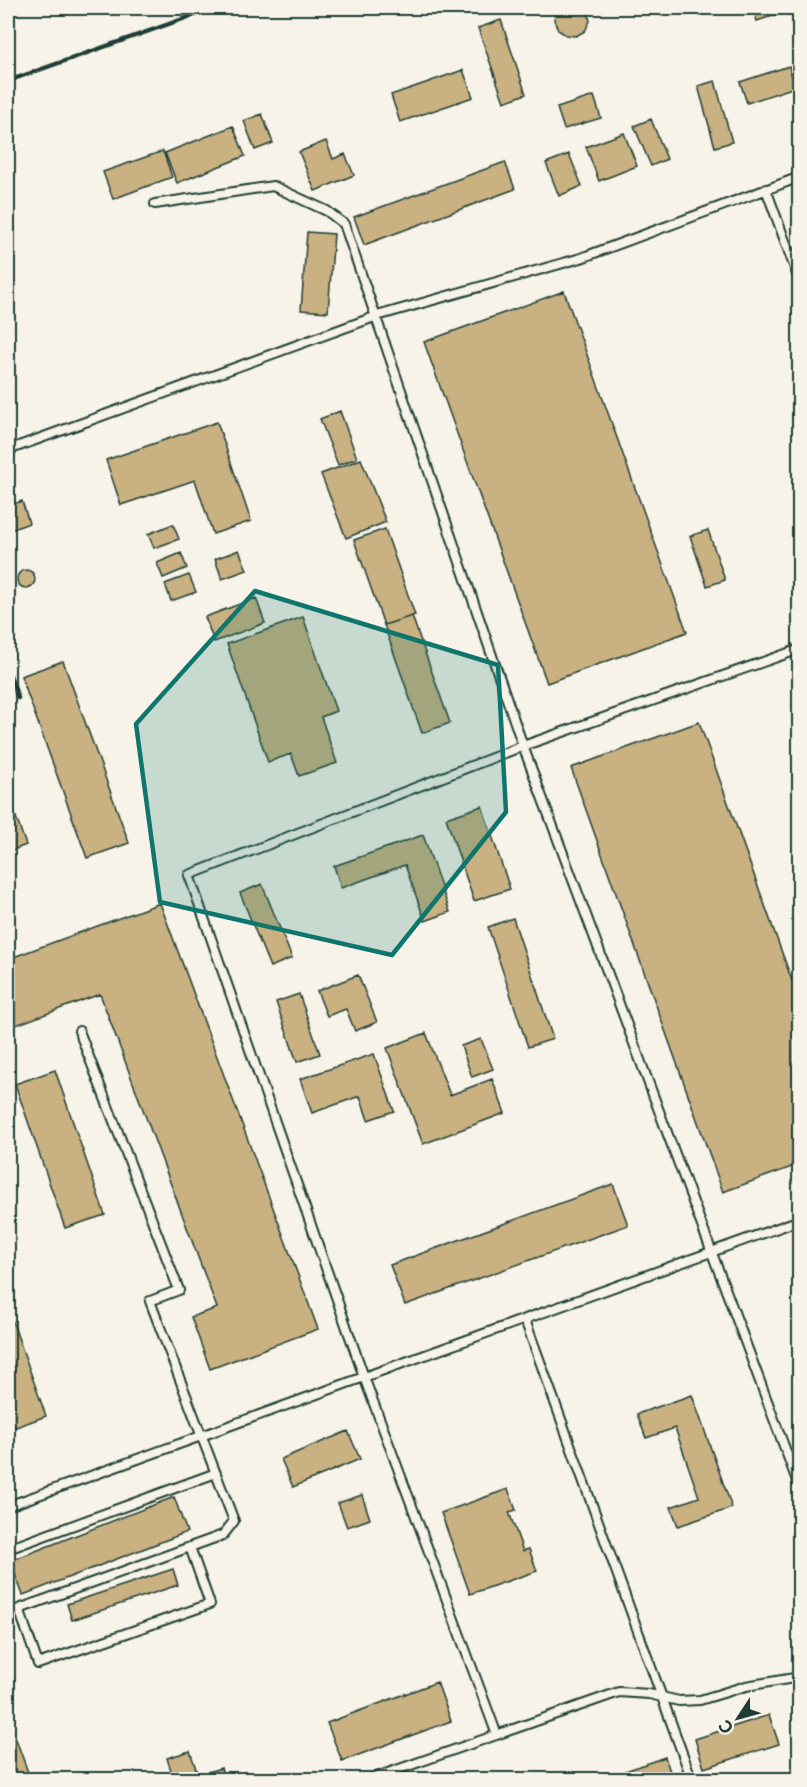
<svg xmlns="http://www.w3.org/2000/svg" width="807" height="1787" viewBox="0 0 807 1787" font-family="'Playpen Sans',sans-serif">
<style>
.building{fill:#c9b181;stroke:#1f3d34;stroke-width:1.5}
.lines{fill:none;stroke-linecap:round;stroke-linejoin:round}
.service-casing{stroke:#1f3d34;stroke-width:12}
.service{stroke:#f7f3e8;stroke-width:8}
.rail{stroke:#1f3d34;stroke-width:4.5}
.marked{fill:#0f766e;fill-opacity:0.2;stroke:#0f766e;stroke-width:4.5;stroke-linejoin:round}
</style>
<rect width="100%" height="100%" fill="#f7f3e8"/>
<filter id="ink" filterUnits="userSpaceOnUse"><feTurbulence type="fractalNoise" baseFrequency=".0167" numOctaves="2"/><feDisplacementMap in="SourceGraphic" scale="12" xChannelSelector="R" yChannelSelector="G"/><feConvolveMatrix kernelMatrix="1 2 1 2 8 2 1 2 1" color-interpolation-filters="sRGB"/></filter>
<g filter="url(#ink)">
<!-- building -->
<path class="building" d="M558 8H587L590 21 585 31 576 36 566 35 558 30 554 20 555 12Z
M753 8H796L757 21Z
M501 20 526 94 504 102 478 28Z
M789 66 795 87 747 103 740 82Z
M463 70 473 97 400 122 391 95Z
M715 81 732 142 715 147 698 86Z
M594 96 601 118 564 129 557 108Z
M262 114 273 143 255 150 244 121Z
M651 119 667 159 651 166 634 126Z
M233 126 245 156 177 183 165 153Z
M624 133 637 166 599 181 586 147Z
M326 141 333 159 345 154 354 175 315 191 299 152Z
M163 151 172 177 113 199 103 172Z
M569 154 582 186 559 196 546 163Z
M505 162 515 189 364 245 354 217Z
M307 232 334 234 328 312 301 310Z
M564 291 687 632 547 683 424 342Z
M340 411 357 458 338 465 320 419Z
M217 422 251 521 213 534 195 480 121 505 106 460Z
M361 459 386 522 346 538 321 474Z
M22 501 29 523 8 531V506Z
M173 524 179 539 154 548 148 534Z
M385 529 415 615 384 625 354 540Z
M708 530 725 580 707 586 690 536Z
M239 550 247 570 222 579 215 559Z
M181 553 187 568 163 578 157 563Z
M17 579a9 9 0 1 1 18 0a9 9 0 1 1-18 0Z
M189 575 196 592 171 601 165 584Z
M256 598 265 623 214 642 205 617Z
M412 616 450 723 422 733 384 625Z
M303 617 336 711 321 717 337 763 299 776 291 754 268 762 227 644Z
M63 661 129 843 87 858 21 676Z
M699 722 800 1003V1164L723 1192 571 768Z
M8 795 26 845 8 852Z
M482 806 510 889 474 901 446 818Z
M423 835 450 912 425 921 405 865 341 888 334 866Z
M262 884 292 958 270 967 240 893Z
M160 903 318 1329 210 1369 191 1317 217 1308 100 994 8 1028V959Z
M513 918 553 1039 528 1047 488 927Z
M358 975 377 1022 355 1031 346 1009 327 1016 317 991Z
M299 994 320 1054 297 1062 276 1002Z
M426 1033 450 1095 492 1079 505 1113 423 1144 387 1048Z
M481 1039 493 1069 472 1077 461 1046Z
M374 1054 394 1111 368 1120 360 1096 312 1113 300 1079Z
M55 1070 105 1215 65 1228 15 1084Z
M613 1184 628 1225 405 1305 390 1265Z
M8 1309 46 1416 8 1430Z
M692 1395 732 1508 678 1526 671 1507 699 1497 675 1428 646 1438 637 1414Z
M348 1431 360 1459 293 1487 281 1459Z
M508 1489 516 1510 509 1512 523 1551 529 1549 537 1571 470 1594 441 1513Z
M362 1495 370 1519 347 1527 338 1503Z
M174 1497 187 1532 23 1595 10 1561Z
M173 1569 178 1585 72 1620 67 1604Z
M437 1682 451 1721 342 1761 327 1723Z
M769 1715 779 1744 704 1768 695 1739Z
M8 1717 30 1778 27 1780H8Z
M190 1751 198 1775 221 1768 225 1780H174L167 1758Z
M665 1757 673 1780H600Z
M800 1773V1780H782Z"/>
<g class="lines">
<defs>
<path id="service" d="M766 189 800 282
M155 204 273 186 327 211 344 224 523 746 800 1489
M8 450 377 316 581 258 800 177
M525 1320 692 1780
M8 1506 364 1377 189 875 523 746 800 649
M8 1549 216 1473
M19 1609 38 1664 210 1604 190 1547
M8 1613 223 1535 234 1521 150 1301 179 1290 79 1031
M497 1735 364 1377 800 1220
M368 1780 619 1692 649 1694 679 1701 700 1700 746 1686 800 1677"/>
</defs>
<!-- service casing -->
<use href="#service" class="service-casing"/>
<!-- service -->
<use href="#service" class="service"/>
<!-- rail -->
<path class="rail" d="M8 81 214 8
M8 375 11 376
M8 670 18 698"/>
</g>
</g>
<!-- marked area -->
<path class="marked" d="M255 591 498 665 506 812 392 955 160 902 136 724Z"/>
<!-- margin -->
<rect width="807" height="1787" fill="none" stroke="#f7f3e8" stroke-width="30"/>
<rect x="15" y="15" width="777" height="1757" fill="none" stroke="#1f3d34" stroke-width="2" filter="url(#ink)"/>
<!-- north arrow -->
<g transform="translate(738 1718) rotate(234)" stroke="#f7f3e8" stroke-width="4.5" paint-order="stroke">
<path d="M0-4.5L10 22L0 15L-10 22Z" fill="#1f3d34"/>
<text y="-9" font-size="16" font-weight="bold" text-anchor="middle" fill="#1f3d34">С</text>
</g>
</svg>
